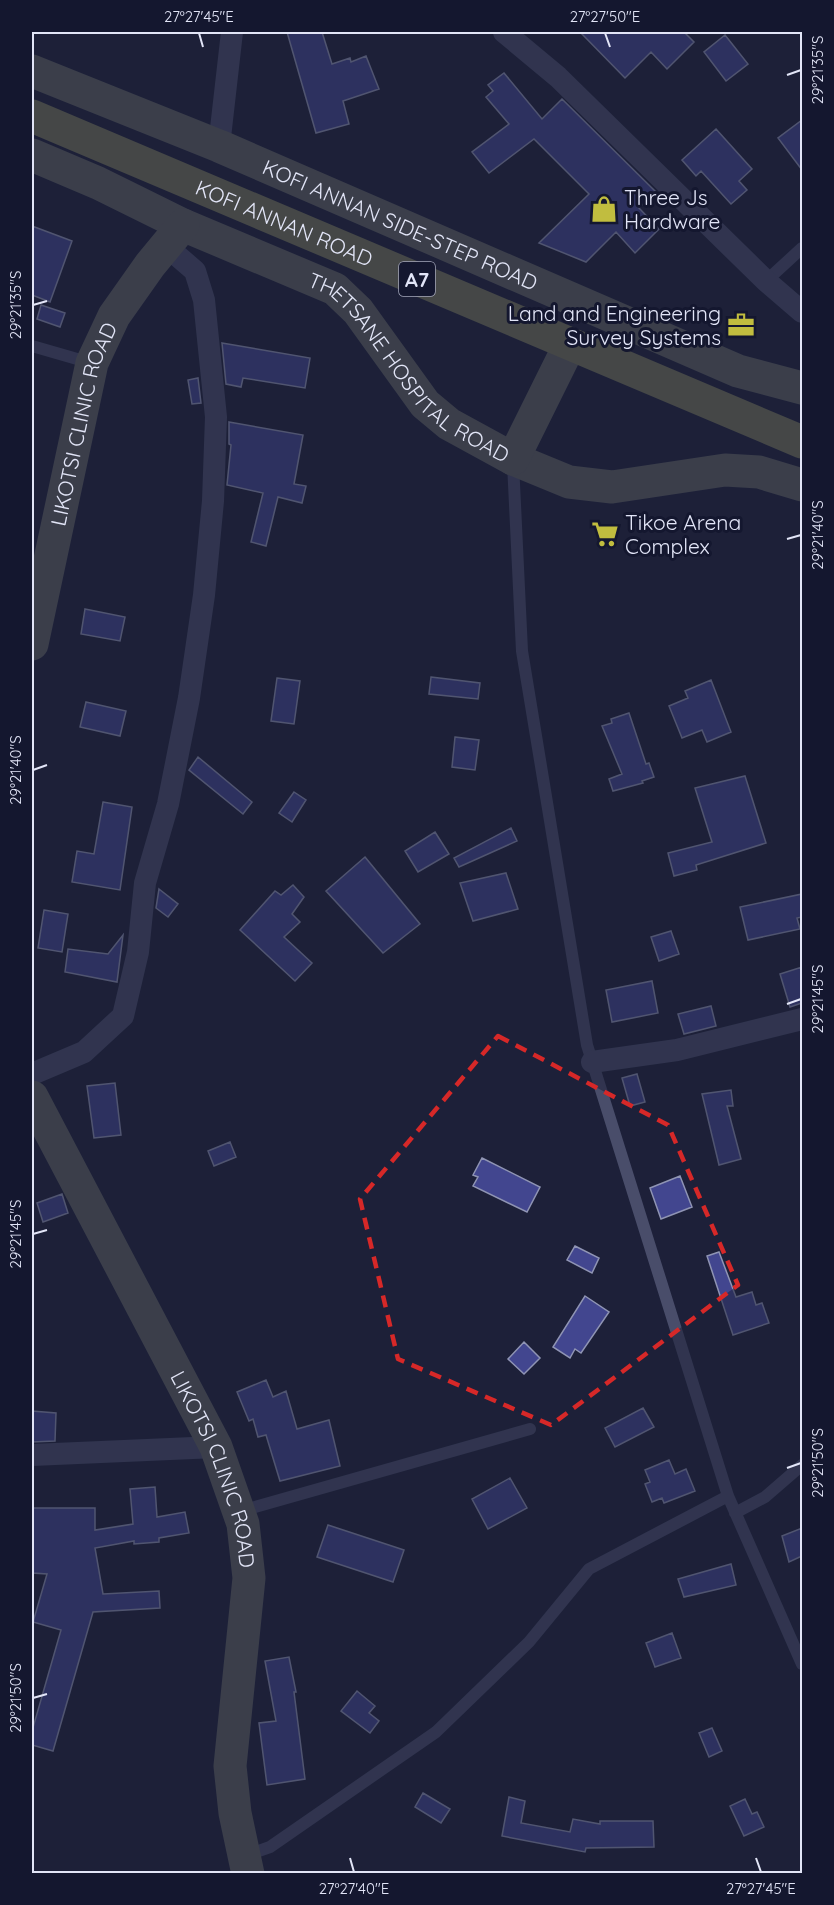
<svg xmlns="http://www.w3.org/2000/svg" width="834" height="1905" viewBox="0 0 834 1905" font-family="Quicksand,sans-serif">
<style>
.building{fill:#42468f;stroke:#8f94b4;stroke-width:1.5}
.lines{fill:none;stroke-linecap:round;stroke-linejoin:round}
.lane{stroke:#494d6a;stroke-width:12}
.street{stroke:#494d6a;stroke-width:22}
.secondary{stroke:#5f6261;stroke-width:33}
.primary{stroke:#757659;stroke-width:33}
.marked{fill:none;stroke:#d62828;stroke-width:4.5;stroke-dasharray:12 8;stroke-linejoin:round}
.ticks{fill:none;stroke:#e2e5f7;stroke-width:2}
.labels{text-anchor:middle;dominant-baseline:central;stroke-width:6;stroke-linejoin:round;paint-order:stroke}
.shield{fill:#14172f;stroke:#a4a7bb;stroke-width:1.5}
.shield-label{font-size:20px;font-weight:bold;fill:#e2e5f7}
.poi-label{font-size:21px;fill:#e2e5f7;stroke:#14172f;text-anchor:start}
.street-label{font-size:21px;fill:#e2e5f7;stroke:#14172f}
.neatline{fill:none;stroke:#e2e5f7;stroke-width:2}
.ticks-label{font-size:15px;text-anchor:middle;fill:#e2e5f7}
</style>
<rect width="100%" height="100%" fill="#1d2039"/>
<!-- building -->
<path class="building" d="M287 32H322L332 64 350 58 351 62 366 56 379 89 343 101 349 124 316 133Z
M580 32H684L694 42 667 69 651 52 625 78Z
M725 35 748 64 726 81 704 52Z
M504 73 542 119 562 99 655 191 639 208 659 229 635 253 616 232 586 262 539 243 589 194 534 139 489 173 472 152 509 124 486 97 493 91 488 85Z
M802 120V170L778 138Z
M716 129 752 169 739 181 747 190 731 204 701 171 696 176 682 160Z
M32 226 72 241 50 302 32 295Z
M41 305 65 313 60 327 37 319Z
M222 343 310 358 305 388 243 378 241 387 226 384Z
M198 378 201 403 192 404 188 380Z
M229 422 303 435 294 484 306 486 302 503 278 497 266 546 251 542 263 493 227 485 231 445 229 444Z
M85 609 125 617 120 641 81 634Z
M431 677 480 683 478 699 429 694Z
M277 678 300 681 294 724 271 721Z
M711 680 731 732 707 742 702 730 682 738 669 706 688 698 685 691Z
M86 702 126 711 120 736 80 727Z
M629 713 646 764 649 763 654 777 642 781 643 783 613 791 609 779 622 774 602 726 612 723 611 719Z
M455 737 479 740 475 770 452 767Z
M198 757 252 802 243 814 189 770Z
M745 776 766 843 696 865 697 870 674 876 668 853 712 842 695 788Z
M294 792 306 800 292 822 279 813Z
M103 802 132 807 120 890 72 882 77 851 94 854Z
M511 828 517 841 459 867 454 858Z
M435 832 449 854 418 872 405 851Z
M365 857 420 924 383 953 326 891Z
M506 873 518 909 473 921 460 883Z
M293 885 304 897 292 914 300 922 284 937 312 963 295 981 240 930 275 891 281 895Z
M159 889 178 904 168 917 156 908Z
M802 894V917L797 918 800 929 748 940 740 907Z
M44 910 68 914 62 952 38 948Z
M671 931 679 954 659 961 651 937Z
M123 935 117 982 65 972 68 949 108 954Z
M802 967V1003L790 1007 780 974Z
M652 981 658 1013 612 1022 606 990Z
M711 1006 716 1026 684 1034 678 1014Z
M637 1074 645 1102 630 1106 622 1078Z
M115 1083 121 1135 94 1138 87 1086Z
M731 1090 733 1106H727L741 1159 719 1165 702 1094Z
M230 1142 236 1157 214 1166 208 1151Z
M482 1158 540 1187 527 1212 473 1186 478 1177 473 1175Z
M680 1176 692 1207 661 1219 650 1188Z
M62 1194 68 1213 43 1222 37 1203Z
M575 1246 599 1258 592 1273 567 1260Z
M719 1252 736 1297 752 1292 756 1305 762 1303 769 1323 733 1335 707 1256Z
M585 1296 609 1312 581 1353 575 1349 570 1358 553 1347Z
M524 1342 540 1358 524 1374 508 1359Z
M266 1380 273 1397 286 1391 297 1429 329 1420 340 1466 280 1481 266 1435 258 1437 253 1419 249 1421 237 1392Z
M643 1408 654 1427 615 1447 605 1428Z
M32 1411 56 1413 55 1441 32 1442Z
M669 1460 675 1474 686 1469 695 1491 664 1503 662 1498 652 1502 645 1484 650 1482 645 1470Z
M510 1478 527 1508 488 1529 472 1499Z
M155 1487 157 1517 185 1512 189 1533 159 1538V1542L134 1544V1541L95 1548 103 1594 159 1591 160 1608 93 1612 53 1751 32 1745V1731L61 1630 33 1622 47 1574 32 1573V1508H95V1530L133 1524 130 1489Z
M328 1525 404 1550 393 1582 317 1557Z
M802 1528V1556L789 1562 782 1536Z
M731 1564 736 1585 684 1597 678 1579Z
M672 1633 681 1658 655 1667 646 1643Z
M289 1657 296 1692H294L305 1779 267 1785 259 1723 276 1721 265 1661Z
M357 1691 375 1706 369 1713 379 1721 370 1733 341 1711Z
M712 1728 722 1751 709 1757 699 1733Z
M423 1793 450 1809 441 1823 415 1807Z
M509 1797 525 1801 521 1823 570 1832 573 1819 600 1824V1821H653L654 1847 586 1848 585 1852 502 1836Z
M745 1799 752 1814 757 1812 764 1827 744 1836 730 1806Z"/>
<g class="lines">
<!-- lane -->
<path class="lane" d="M766 281 802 248
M32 346 91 363
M513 463 522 651 587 1045 728 1496 802 1664
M241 1511 530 1429
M735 1513 765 1497 802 1465
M247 1855 270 1847 436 1732 529 1642 589 1569 728 1496"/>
<!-- street -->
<path class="street" d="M504 32 558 77 766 281 802 312
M219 146 232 32
M592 1062 677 1050 802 1019
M32 1074 84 1052 123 1016 138 952 145 883 168 804 189 698 204 595 213 501 216 417 204 300 195 271 166 246
M32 1455 216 1447"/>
<!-- secondary -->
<g class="secondary">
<path id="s1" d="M32 71 219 146 738 371 802 388"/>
<path id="s2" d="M32 155 98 183 183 225 335 289 358 311 425 404 449 424 513 459 569 482 612 487 725 470 759 472 802 485"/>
<path d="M513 459 570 344"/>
<path id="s3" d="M32 644 92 363 114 316 150 265 183 225"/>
<path id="s4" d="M32 1097 216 1447 243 1524 249 1578 230 1766 235 1813 248 1874"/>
</g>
<!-- primary -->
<path class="primary" id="s5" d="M32 116 802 442"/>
</g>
<!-- marked area -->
<path d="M0 0H834V1905H0ZM498 1036 668 1125 738 1285 551 1425 398 1359 360 1199Z" fill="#1d2039" fill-opacity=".55" fill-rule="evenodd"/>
<path class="marked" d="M498 1036 668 1125 738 1285 551 1425 398 1359 360 1199Z"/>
<!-- ticks -->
<path class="ticks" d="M199 33 203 47M605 33 610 47M787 75 801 70M33 305 47 301M787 539 801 535M33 770 47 765M787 1004 801 999M33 1234 47 1230M787 1468 801 1463M33 1698 47 1694M350 1858 354 1872M756 1858 761 1872"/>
<!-- icons -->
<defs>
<symbol id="shop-bare" viewBox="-9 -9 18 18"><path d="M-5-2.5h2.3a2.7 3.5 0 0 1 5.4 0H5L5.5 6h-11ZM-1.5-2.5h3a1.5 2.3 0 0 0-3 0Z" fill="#c1bd3f" stroke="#14172f" stroke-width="2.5" paint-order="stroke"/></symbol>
<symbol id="office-bare" viewBox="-9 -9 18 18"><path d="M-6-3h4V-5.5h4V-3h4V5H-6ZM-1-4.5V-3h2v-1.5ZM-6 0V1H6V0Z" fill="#c1bd3f" stroke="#14172f" stroke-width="2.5" paint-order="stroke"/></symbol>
<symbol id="supermarket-bare" viewBox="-9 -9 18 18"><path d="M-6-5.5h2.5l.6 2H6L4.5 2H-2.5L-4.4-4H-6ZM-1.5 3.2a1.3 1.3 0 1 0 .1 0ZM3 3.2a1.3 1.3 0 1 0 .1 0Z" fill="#c1bd3f" stroke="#14172f" stroke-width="2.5" paint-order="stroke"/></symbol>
</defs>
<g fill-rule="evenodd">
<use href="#shop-bare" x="585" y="190" width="38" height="38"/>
<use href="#office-bare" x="722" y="306" width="38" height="38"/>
<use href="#supermarket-bare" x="586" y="515" width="38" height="38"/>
</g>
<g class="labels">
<!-- shield labels -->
<rect class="shield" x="399" y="262" width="36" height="34" rx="4.5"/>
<g class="shield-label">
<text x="417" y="279">A7</text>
</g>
<!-- poi labels -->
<g class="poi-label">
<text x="624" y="197">Three Js<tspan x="624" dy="24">Hardware</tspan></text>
<text x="721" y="313" text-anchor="end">Land and Engineering<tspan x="721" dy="24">Survey Systems</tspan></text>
<text x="625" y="522">Tikoe Arena<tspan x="625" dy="24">Complex</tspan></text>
</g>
<!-- street labels -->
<g class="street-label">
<text stroke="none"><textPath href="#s5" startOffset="274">KOFI ANNAN ROAD</textPath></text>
<text stroke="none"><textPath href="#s1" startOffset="399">KOFI ANNAN SIDE-STEP ROAD</textPath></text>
<text stroke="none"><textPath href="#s2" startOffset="440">THETSANE HOSPITAL ROAD</textPath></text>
<text stroke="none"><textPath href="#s3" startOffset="226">LIKOTSI CLINIC ROAD</textPath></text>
<text stroke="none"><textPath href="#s4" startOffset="416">LIKOTSI CLINIC ROAD</textPath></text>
</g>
</g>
<!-- border -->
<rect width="834" height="1905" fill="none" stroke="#14172f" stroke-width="66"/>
<rect x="33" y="33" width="768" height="1839" class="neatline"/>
<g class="ticks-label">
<text x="199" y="22">27°27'45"E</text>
<text x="605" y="22">27°27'50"E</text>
<text transform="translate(818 70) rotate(-90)" y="5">29°21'35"S</text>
<text transform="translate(16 305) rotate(-90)" y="5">29°21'35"S</text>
<text transform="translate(818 535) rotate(-90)" y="5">29°21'40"S</text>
<text transform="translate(16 770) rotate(-90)" y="5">29°21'40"S</text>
<text transform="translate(818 999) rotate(-90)" y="5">29°21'45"S</text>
<text transform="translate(16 1234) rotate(-90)" y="5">29°21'45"S</text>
<text transform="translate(818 1463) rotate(-90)" y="5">29°21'50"S</text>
<text transform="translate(16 1698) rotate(-90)" y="5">29°21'50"S</text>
<text x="354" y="1894">27°27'40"E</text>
<text x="761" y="1894">27°27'45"E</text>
</g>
</svg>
